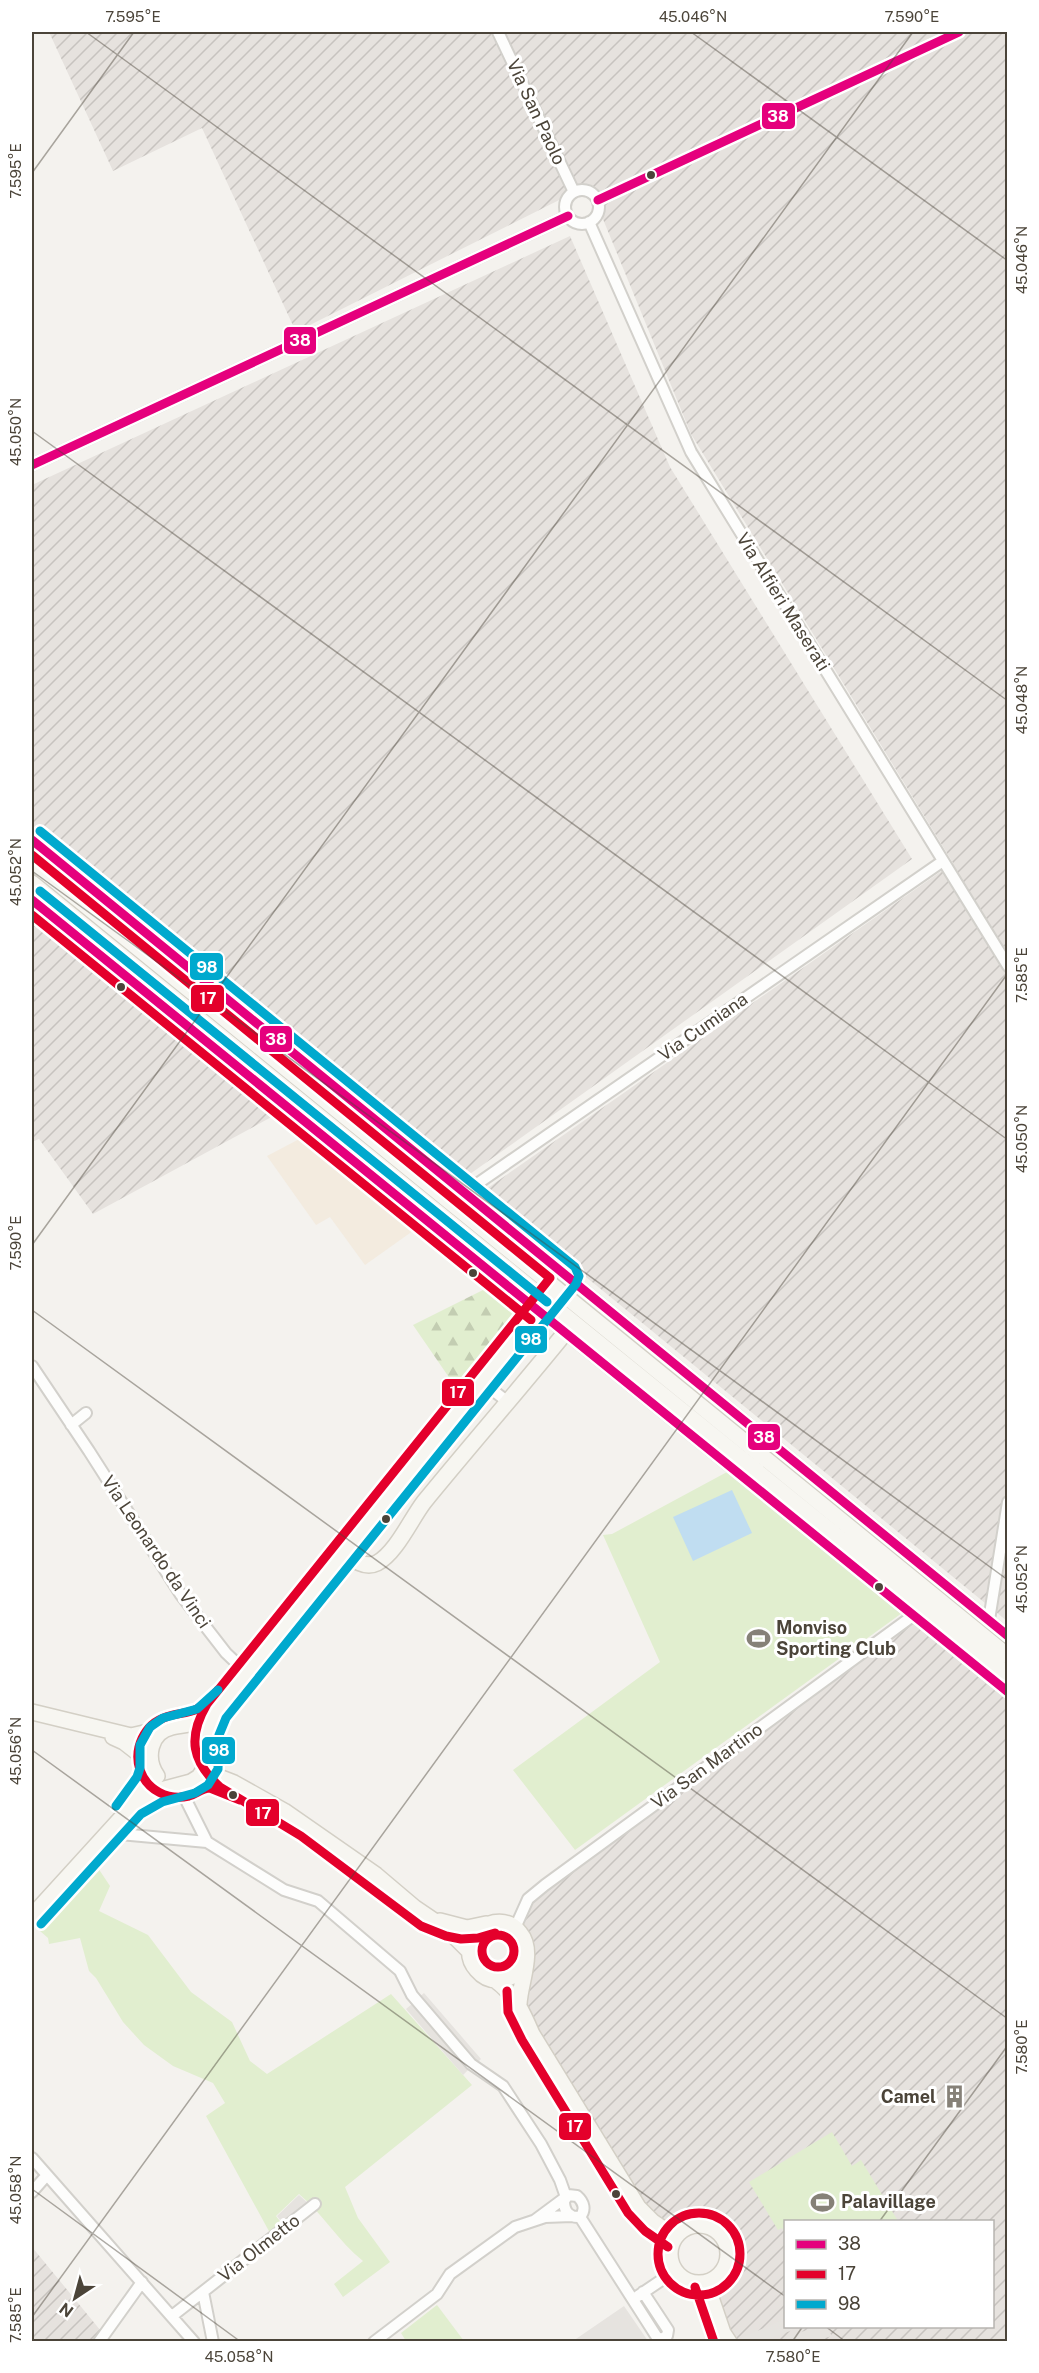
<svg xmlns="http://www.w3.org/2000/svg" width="1039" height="2373" font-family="'Public Sans',sans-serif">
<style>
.commercial{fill:#f3ebdf}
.industrial{fill:url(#industrial-furrows);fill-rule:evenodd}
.forest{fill:url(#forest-firs)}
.park{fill:#e1eecf}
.parking{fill:#e6e3df}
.water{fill:#c0ddf1}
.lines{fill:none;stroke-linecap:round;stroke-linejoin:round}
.street-casing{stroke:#d2d0cb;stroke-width:14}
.secondary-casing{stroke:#d3cfc5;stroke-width:18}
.street{stroke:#fdfdfc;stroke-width:10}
.secondary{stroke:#f7f6f1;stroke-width:15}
.bus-1-casing{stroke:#fff;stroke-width:14}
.bus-2-casing{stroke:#fff;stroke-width:14}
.bus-3-casing{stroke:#fff;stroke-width:14}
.bus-1{stroke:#e5007d;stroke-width:9}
.bus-2{stroke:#e4002b;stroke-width:9}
.bus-3{stroke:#00a9ce;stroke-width:9}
.ticks{fill:none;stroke:#4b4439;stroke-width:1.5;stroke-opacity:0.45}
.bus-dot{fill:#4b4439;stroke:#fff;stroke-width:2}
.labels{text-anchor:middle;stroke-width:6;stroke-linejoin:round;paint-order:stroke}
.street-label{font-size:18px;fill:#4b4439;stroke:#fff}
.poi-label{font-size:18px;font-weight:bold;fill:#4b4439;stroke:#fff;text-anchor:start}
.line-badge{stroke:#fff;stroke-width:2}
.badge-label{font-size:16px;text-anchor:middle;font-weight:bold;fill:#fff}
.neatline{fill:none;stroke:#4b4439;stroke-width:2}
.ticks-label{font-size:15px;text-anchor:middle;fill:#4b4439}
</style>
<defs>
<pattern id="industrial-furrows" width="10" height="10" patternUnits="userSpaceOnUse" patternTransform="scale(1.5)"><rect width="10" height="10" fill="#e6e2de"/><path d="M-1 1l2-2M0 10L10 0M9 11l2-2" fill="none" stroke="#c7c3bf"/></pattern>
<pattern id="forest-firs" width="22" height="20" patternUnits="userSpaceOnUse" patternTransform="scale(1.5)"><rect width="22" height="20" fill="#e1eecf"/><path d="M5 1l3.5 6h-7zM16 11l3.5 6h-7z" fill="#c3cdb2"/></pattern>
</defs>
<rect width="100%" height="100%" fill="#f4f2ee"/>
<!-- commercial -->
<path class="commercial" d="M 305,1136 L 417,1228 L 365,1265 L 330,1217 L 316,1225 L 267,1156 Z"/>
<!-- industrial -->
<path class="industrial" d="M 49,32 L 1007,32 L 1007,1621 L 482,1192 L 953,863 L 691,434 L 589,185 L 296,332 L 202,128 L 113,171 Z
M 570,236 L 670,467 L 912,859 L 470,1174 L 32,827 L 32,485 Z
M 32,914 L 277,1114 L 93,1214 L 39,1139 L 32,1142 Z
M 914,1615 L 1007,1692 L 1007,2341 L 729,2341 L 706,2283 L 722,2272 L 727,2262 L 728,2252 L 726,2243 L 720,2234 L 711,2227 L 692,2225 L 683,2229 L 675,2237 L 653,2222 L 519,2004 L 522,1935 L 520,1913 L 528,1899 ZM 786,2222 L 992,2222 L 992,2326 L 786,2326 Z
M 32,2247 L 101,2331 L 94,2341 L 32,2341 Z"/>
<!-- forest -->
<path class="forest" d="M 491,1286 L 520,1311 L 457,1389 L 413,1325 Z"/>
<!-- park -->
<path class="park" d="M 727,1472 L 902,1613 L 575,1850 L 513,1770 L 660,1662 L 603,1535 L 612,1534 Z
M 98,1868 L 110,1886 L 99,1911 L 148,1935 L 191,1992 L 232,2022 L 250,2061 L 267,2074 L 391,1994 L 472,2085 L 345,2187 L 358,2218 L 390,2262 L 343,2297 L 334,2284 L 363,2261 C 338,2241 323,2214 299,2194 L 276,2216 L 283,2225 L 270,2233 L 206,2116 L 225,2103 L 213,2083 L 173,2066 L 144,2045 L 123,2022 L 96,1978 L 89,1971 L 80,1938 L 49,1944 L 48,1938 L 40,1931 Z
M 832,2132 L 852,2166 L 861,2160 L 898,2221 L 786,2222 L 785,2234 L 782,2228 L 778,2230 L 749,2182 Z
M 437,2305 L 464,2341 L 406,2341 L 401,2333 Z"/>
<!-- parking -->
<path class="parking" d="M 424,1993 L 481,2059 L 476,2064 L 418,1998 Z
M 412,2004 L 469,2069 L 463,2075 L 406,2009 Z
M 299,2195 L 310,2205 L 285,2226 L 277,2216 Z
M 624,2306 L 648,2341 L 573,2341 Z
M 785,2319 L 786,2326 L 801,2327 L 763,2341 L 743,2341 L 741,2338 Z
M 817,2326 L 826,2327 L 832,2336 L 814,2341 L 778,2341 Z"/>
<!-- water -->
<path class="water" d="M 732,1490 L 752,1533 L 693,1561 L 673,1517 Z"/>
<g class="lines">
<defs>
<path id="street" d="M 498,32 L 574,192
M565 207a17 17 0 1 1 34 0a17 17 0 1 1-34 0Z
M 598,200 L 959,32
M 589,222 L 691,452 L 1008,966
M 32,465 L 568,216
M 32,840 L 1008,1636
M 32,900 L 1008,1692
M 464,1193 L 943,861
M 32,1366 L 89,1451 L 181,1595 L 226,1653 L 247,1673
M 482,1382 L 508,1402
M 71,1425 L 86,1413
M 989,1620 L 1008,1502
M 179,1786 L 207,1842 L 284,1890 L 318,1901 L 400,1971 L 412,1995 L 471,2064 L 503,2086 L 541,2144 L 560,2180 L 566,2197 L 535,2220
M 109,1833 L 207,1842
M 515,1928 L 528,1899 L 545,1885 L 914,1615
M 32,2158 L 194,2342
M 32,2192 L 47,2175
M 580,2217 C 586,2210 584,2202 577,2196 L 568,2195 L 564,2201 C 564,2211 569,2218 580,2217 L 660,2342
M 203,2292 L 213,2342
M 643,2292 L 668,2330 L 667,2336 L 659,2340
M 638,2296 L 675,2271
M 172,2316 L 315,2204
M 99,2342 L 142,2282
M 374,2342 L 437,2294 L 450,2274 L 515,2227 L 545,2217 L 572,2216"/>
<path id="secondary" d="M 32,862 L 1008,1656
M 32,883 L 1008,1675
M 344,1552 C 353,1560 365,1569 377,1563 C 396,1553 411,1519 424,1502 C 473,1442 524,1384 573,1323
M 32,1712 L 131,1736 L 170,1727
M 113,1737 L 124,1742 L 151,1763
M 157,1776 C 145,1759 149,1732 172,1727 C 181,1725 190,1725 199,1721 C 205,1719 210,1715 216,1712
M 199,1777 L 216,1776 L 234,1783 L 284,1811 L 376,1875 L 415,1908 L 449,1931 L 469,1951
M 133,1805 L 157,1791 L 191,1782 L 199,1777 L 206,1766 L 207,1732 L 216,1712 L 553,1294
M 32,1916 L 133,1805 L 147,1783 L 152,1769
M 440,1921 L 467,1928 L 486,1924
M 495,1980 C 515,1994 523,2013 532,2034 L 638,2207 L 653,2222 L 675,2237
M 519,2004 C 520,1982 535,1951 520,1933 C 496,1903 452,1942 477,1970 C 482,1976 489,1980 497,1980 C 510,1981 519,1972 525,1961
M670 2254a29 29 0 1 1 58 0a29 29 0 1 1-58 0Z
M 706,2283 L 723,2333 L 729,2342"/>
</defs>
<!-- street casing -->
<use href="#street" class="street-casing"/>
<!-- secondary casing -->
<use href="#secondary" class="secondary-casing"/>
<!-- street -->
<use href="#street" class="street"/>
<!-- secondary -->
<use href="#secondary" class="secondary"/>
<defs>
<path id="bus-1" d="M 598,200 L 959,32
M 32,465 L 568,216
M 32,840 L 1008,1636
M 32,900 L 1008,1692"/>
<path id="bus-2" d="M 32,855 L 550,1278 L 207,1704 C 187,1738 192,1762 220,1787 L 301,1836 L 421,1926 L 446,1936 L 461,1939 L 478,1938 L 495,1933
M 32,915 L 531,1320
M 218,1690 C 212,1698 206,1704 197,1709 C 187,1714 176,1713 166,1717 C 144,1724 133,1749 140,1770 C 147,1790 168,1801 189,1796 C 196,1794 202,1788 210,1788 L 240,1800
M482 1951a16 16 0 1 1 32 0a16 16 0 1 1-32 0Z
M 507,1991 L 508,2012 L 522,2040 L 628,2213 L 645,2231 L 668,2247
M658 2254a41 41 0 1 1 82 0a41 41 0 1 1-82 0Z
M 695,2287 L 714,2342"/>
<path id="bus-3" d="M 40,831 L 575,1267 L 579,1276 L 576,1284 L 226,1718 L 219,1735 L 218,1769 L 208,1785 L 195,1793 L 162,1802 L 141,1814 L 41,1924
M 40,891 L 547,1302
M 116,1806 L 137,1777 L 140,1768 L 140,1745 L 150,1727 L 163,1718 L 197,1709 L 218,1690"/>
</defs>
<!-- bus-1 casing -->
<use href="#bus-1" class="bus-1-casing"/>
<!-- bus-2 casing -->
<use href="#bus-2" class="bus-2-casing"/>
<!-- bus-3 casing -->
<use href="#bus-3" class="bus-3-casing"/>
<!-- bus-1 -->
<use href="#bus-1" class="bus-1"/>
<!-- bus-2 -->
<use href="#bus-2" class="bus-2"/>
<!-- bus-3 -->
<use href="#bus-3" class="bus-3"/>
</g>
<!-- ticks -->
<path class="ticks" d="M 86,32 L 1008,701M 691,32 L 1008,261M 32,173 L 134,32M 32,431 L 1008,1140M 32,871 L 1008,1580M 32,1245 L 913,32M 32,1310 L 1008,2019M 32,1750 L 786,2297M 32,2189 L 241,2342M 879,2222 L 1008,2045M 32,2317 L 1008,973M 825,2326 L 846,2342M 792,2342 L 803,2326"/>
<!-- icons -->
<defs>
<symbol id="stadium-bare" viewBox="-9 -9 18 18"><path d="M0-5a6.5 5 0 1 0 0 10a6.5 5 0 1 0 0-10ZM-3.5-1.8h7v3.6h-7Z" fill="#868178" stroke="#fff" stroke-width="2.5" paint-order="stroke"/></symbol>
<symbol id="building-bare" viewBox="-9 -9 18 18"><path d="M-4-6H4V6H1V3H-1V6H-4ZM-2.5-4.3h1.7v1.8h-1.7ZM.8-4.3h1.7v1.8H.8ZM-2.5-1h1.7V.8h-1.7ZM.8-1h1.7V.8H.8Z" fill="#868178" stroke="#fff" stroke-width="2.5" paint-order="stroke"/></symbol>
</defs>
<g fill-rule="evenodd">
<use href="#stadium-bare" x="742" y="1622" width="33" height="33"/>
<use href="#building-bare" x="938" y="2080" width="33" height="33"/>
<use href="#stadium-bare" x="806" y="2186" width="33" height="33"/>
</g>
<!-- markers -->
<g class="bus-dot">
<circle cx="651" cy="175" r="5"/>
<circle cx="121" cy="987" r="5"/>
<circle cx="473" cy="1273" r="5"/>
<circle cx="386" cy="1519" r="5"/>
<circle cx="879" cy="1587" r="5"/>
<circle cx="233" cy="1795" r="5"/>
<circle cx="616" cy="2194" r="5"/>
</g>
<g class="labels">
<!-- street labels -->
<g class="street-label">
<text transform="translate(536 112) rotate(65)" y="6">Via San Paolo</text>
<text transform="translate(783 602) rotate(58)" y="6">Via Alfieri Maserati</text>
<text transform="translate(703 1027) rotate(-35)" y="6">Via Cumiana</text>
<text transform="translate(156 1552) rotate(56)" y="6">Via Leonardo da Vinci</text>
<text transform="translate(707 1766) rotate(-36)" y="6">Via San Martino</text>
<text transform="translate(259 2248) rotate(-38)" y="6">Via Olmetto</text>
</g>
<!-- poi labels -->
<g class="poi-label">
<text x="776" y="1634">Monviso<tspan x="776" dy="21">Sporting Club</tspan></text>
<text x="936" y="2103" text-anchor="end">Camel</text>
<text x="841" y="2208">Palavillage</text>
</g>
</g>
<g class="line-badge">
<rect x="761" y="102" width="35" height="28" rx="6" fill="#e5007d"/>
<rect x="283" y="326" width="34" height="29" rx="6" fill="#e5007d"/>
<rect x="189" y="952" width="35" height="29" rx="6" fill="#00a9ce"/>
<rect x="190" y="984" width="35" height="29" rx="6" fill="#e4002b"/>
<rect x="259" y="1025" width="34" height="28" rx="6" fill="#e5007d"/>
<rect x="514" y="1325" width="34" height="29" rx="6" fill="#00a9ce"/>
<rect x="441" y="1378" width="34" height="29" rx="6" fill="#e4002b"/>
<rect x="747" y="1423" width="34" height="28" rx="6" fill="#e5007d"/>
<rect x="201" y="1736" width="35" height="29" rx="6" fill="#00a9ce"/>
<rect x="245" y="1798" width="35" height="29" rx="6" fill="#e4002b"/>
<rect x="558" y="2112" width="34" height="29" rx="6" fill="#e4002b"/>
</g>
<g class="badge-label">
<text x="778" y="122">38</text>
<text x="300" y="346">38</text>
<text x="207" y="973">98</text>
<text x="208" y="1004">17</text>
<text x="276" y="1045">38</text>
<text x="531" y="1345">98</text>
<text x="458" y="1398">17</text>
<text x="764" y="1443">38</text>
<text x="219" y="1756">98</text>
<text x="263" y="1819">17</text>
<text x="575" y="2132">17</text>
</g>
<!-- border -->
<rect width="1039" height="2373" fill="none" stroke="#ffffff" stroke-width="66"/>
<!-- legend -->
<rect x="784" y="2220" width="210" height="108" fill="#ffffff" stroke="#b7b4b0" stroke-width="1.5"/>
<rect x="796" y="2240" width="30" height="9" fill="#e5007d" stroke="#b7b4b0" stroke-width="1.5"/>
<text x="838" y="2250" font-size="18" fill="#4b4439">38</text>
<rect x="796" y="2270" width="30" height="9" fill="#e4002b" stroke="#b7b4b0" stroke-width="1.5"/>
<text x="838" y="2280" font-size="18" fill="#4b4439">17</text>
<rect x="796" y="2300" width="30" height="9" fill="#00a9ce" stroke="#b7b4b0" stroke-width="1.5"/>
<text x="838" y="2310" font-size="18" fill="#4b4439">98</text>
<!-- north arrow -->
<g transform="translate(75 2298) rotate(216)" stroke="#ffffff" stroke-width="4.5" paint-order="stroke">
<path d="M0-4.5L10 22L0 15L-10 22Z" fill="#4b4439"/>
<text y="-9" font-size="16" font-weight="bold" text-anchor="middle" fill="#4b4439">N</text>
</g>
<rect x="33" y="33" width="973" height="2307" class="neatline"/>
<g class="ticks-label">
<text x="133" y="22">7.595°E</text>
<text x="693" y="22">45.046°N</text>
<text x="912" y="22">7.590°E</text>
<text transform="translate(16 171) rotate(-90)" y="5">7.595°E</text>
<text transform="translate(1022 260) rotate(-90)" y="5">45.046°N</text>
<text transform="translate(16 432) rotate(-90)" y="5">45.050°N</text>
<text transform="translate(1022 700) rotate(-90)" y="5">45.048°N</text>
<text transform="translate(16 872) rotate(-90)" y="5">45.052°N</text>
<text transform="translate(1022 975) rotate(-90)" y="5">7.585°E</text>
<text transform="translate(1022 1139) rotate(-90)" y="5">45.050°N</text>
<text transform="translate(16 1243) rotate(-90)" y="5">7.590°E</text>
<text transform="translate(1022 1579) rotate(-90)" y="5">45.052°N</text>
<text transform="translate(16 1751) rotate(-90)" y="5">45.056°N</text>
<text transform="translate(1022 2047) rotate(-90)" y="5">7.580°E</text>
<text transform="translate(16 2190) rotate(-90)" y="5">45.058°N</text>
<text transform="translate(16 2315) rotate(-90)" y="5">7.585°E</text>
<text x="239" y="2362">45.058°N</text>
<text x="793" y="2362">7.580°E</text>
</g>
</svg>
